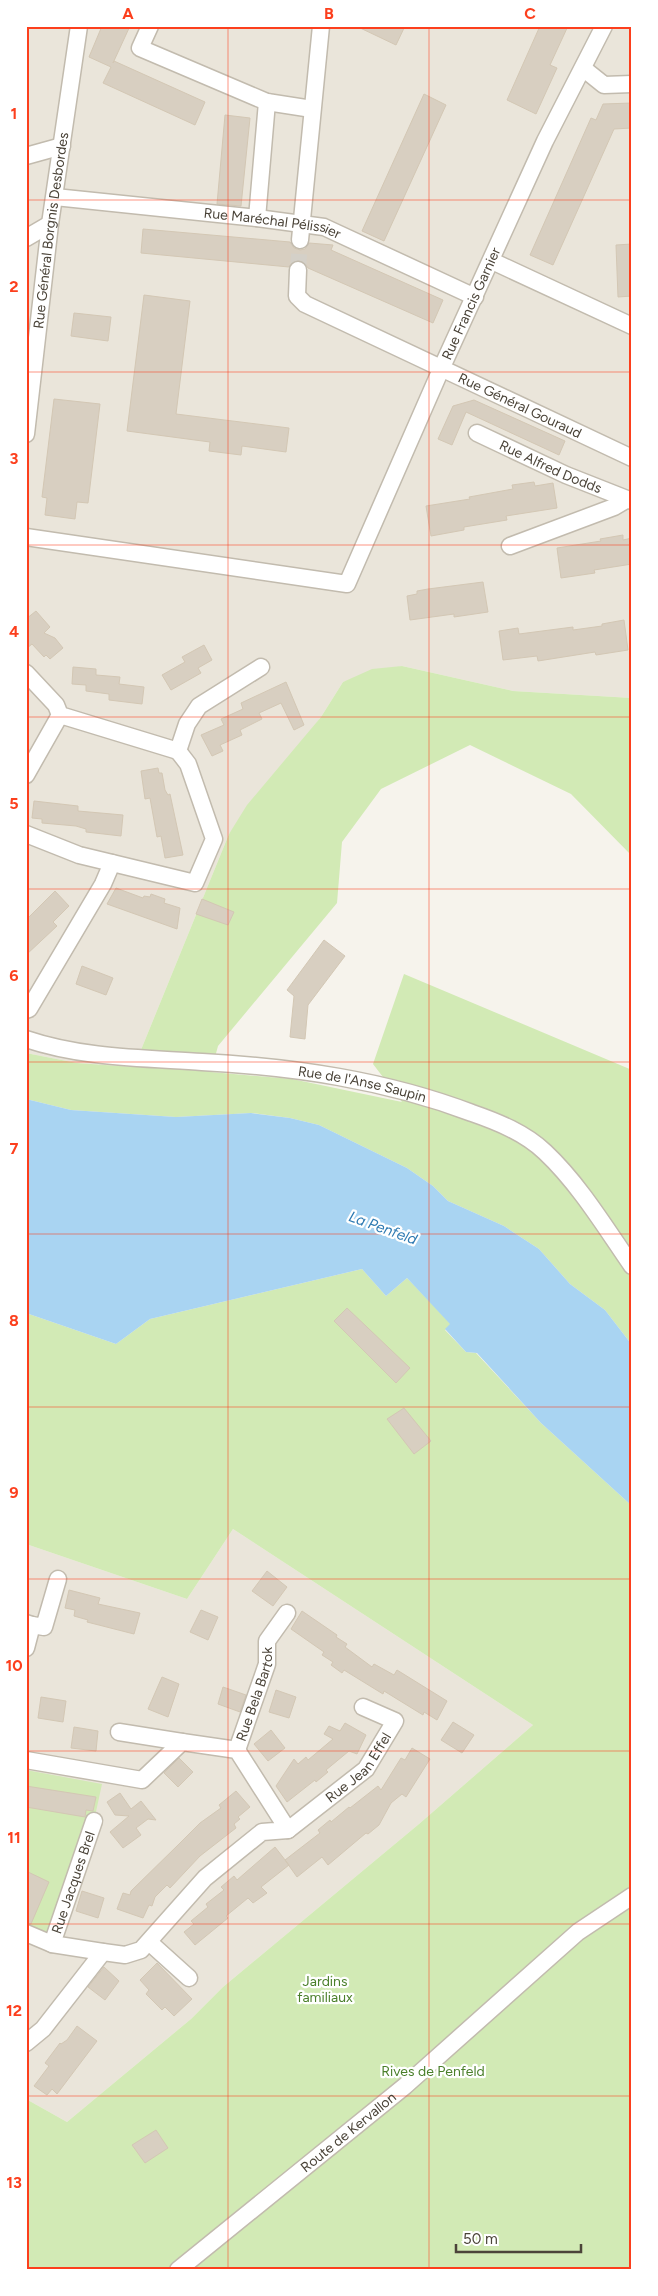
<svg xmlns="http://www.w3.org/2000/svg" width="658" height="2296" font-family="Figtree,sans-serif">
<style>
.residential{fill:#eae5da}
.green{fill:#d2eab5}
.water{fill:#a9d4f2}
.building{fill:#d8cfc1;stroke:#d3c7b4}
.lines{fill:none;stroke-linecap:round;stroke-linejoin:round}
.minor-tunnel{stroke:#d4d0c8;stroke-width:16;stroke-dasharray:16 8;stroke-linecap:butt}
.minor-casing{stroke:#c2bbae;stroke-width:19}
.minor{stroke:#fff;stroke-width:16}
.grid{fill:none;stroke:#fc3f1d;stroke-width:1;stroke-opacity:0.55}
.labels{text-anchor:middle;stroke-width:4.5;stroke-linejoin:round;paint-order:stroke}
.street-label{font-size:14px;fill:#4b4439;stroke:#fff}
.park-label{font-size:14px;fill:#4a7f2a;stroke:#fff}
.water-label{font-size:15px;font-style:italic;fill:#2e7ab2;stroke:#fff}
.neatline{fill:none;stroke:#fc3f1d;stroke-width:2}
.grid-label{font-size:16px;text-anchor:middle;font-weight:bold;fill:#fc3f1d}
</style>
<rect width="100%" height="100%" fill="#f6f3ec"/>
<!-- residential -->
<path class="residential" d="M 26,26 L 632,26 L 632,698 L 513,691 L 402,666 L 343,682 L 321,717 L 229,834 L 134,1067 L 77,1063 L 26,1053 Z
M 233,1529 L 533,1725 L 419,1824 L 223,1987 L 191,2019 L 67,2122 L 26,2099 L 26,1544 L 187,1599 Z"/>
<!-- green -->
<path class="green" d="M 402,666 L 513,691 L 632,698 L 632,856 L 571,794 L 470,745 L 381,789 L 342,842 L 337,903 L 218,1046 L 211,1072 L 292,1079 L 402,1102 L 373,1064 L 404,974 L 632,1070 L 632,1345 L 605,1310 L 570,1284 L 539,1249 L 504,1226 L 448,1201 L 433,1186 L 407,1168 L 319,1125 L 290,1118 L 252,1113 L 176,1117 L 71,1110 L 26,1099 L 26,1053 L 77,1063 L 134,1067 L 229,834 L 247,805 L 321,717 L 343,682 L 372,669 Z
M 362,1269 L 386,1296 L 407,1278 L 451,1324 L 445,1330 L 466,1352 L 476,1353 L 541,1423 L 632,1506 L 632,2270 L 26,2270 L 26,2099 L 67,2122 L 191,2019 L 223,1987 L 419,1824 L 533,1725 L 233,1529 L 187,1599 L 26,1544 L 26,1313 L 116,1344 L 150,1319 Z
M 26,1770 L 102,1784 L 94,1821 L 50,1937 L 26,1926 Z"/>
<!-- water -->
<path class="water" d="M 26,1099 L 71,1110 L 176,1117 L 251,1113 L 290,1118 L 319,1125 L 407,1168 L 433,1186 L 448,1201 L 504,1226 L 539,1249 L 570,1284 L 605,1310 L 632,1345 L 632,1506 L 541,1423 L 477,1353 L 466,1352 L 445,1329 L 450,1324 L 407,1278 L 386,1296 L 362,1269 L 150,1319 L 116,1344 L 26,1313 Z"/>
<!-- building -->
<path class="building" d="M 102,26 L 130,26 L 113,63 L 114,61 L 205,102 L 195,125 L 103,83 L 111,67 L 89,57 Z
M 356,26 L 405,26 L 396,45 Z
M 540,26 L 568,26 L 550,65 L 557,68 L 536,114 L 507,100 Z
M 424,94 L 446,105 L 384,241 L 362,231 Z
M 632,103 L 632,128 L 614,129 L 553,265 L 530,255 L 591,118 L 596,120 L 603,104 Z
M 225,115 L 250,118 L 241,206 L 217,204 Z
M 143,229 L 290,242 L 294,248 L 300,250 L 305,249 L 309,243 L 333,245 L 331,250 L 443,300 L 433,323 L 308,268 L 304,262 L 299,260 L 293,261 L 289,267 L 141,253 Z
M 632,244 L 632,296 L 618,297 L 616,245 Z
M 144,295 L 190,301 L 176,414 L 289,428 L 286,452 L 242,446 L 241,455 L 209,451 L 210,442 L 127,431 Z
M 74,313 L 111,317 L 108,341 L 71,336 Z
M 54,399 L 100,404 L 88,503 L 77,502 L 75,519 L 45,515 L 47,498 L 42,497 Z
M 474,400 L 565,441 L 559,455 L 466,412 L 452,445 L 438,439 L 453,406 Z
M 534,482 L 535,486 L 553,483 L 557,508 L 506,516 L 507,520 L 464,527 L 464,530 L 431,536 L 426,506 L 470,499 L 469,497 L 513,489 L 512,485 Z
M 623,535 L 623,540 L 632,538 L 632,564 L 594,570 L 595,573 L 561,578 L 557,548 L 601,541 L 600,539 Z
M 483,582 L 488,612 L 454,617 L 454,614 L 410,620 L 407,596 L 417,594 L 417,591 L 428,589 Z
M 36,611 L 50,627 L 44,633 L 55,638 L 63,648 L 50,659 L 46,655 L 44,657 L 32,644 L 26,649 L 26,619 Z
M 624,620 L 628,650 L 596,655 L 595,652 L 538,661 L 537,656 L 503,660 L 499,631 L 518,628 L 519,634 L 573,627 L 573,630 L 602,626 L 602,624 Z
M 204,645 L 212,660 L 198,668 L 201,673 L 171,690 L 162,675 L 185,662 L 182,657 Z
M 73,667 L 96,669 L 96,675 L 120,677 L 119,684 L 144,687 L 142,704 L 109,700 L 109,694 L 86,691 L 86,685 L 72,684 Z
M 286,682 L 304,725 L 294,730 L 281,703 L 259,713 L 262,719 L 240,730 L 242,735 L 220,745 L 223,751 L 212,756 L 201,735 L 224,725 L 221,719 L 243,709 L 241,703 Z
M 158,768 L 159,773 L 162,773 L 165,790 L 168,795 L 170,794 L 183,855 L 165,858 L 161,836 L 157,837 L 150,798 L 145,799 L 141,771 Z
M 34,801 L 78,806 L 78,811 L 123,815 L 121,836 L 86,832 L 86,829 L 76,826 L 42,823 L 42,819 L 32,818 Z
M 116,888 L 143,898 L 144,896 L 150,897 L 151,894 L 165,899 L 164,903 L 180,908 L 177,929 L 107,904 Z
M 55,891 L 69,906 L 53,922 L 57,926 L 26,955 L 26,920 Z
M 202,899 L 234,912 L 228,925 L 196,914 Z
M 324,940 L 345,956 L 308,1005 L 305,1039 L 290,1037 L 294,996 L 287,990 Z
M 82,966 L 113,978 L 106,995 L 76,984 Z
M 347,1308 L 410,1368 L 396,1383 L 334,1321 Z
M 404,1408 L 431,1441 L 414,1454 L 387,1419 Z
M 267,1571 L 287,1587 L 273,1606 L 252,1591 Z
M 69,1590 L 100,1598 L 98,1604 L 140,1613 L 134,1634 L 87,1622 L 88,1620 L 74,1616 L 75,1610 L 65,1608 Z
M 201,1610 L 218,1617 L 208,1640 L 190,1632 Z
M 302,1611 L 337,1635 L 336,1637 L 347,1644 L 345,1647 L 372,1667 L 374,1664 L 394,1675 L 397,1670 L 447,1701 L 437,1720 L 424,1712 L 423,1715 L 384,1691 L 383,1694 L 344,1670 L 342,1673 L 331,1665 L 333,1662 L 322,1655 L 324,1652 L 291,1629 Z
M 162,1677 L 179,1684 L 168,1717 L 148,1709 Z
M 223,1687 L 246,1695 L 240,1712 L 218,1704 Z
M 276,1690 L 296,1697 L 289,1718 L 269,1712 Z
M 41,1697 L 66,1701 L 63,1722 L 38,1718 Z
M 453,1722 L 474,1735 L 462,1753 L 441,1740 Z
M 345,1723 L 366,1735 L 357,1754 L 349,1751 L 326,1770 L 328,1772 L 316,1782 L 315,1780 L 287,1802 L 276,1786 L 294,1759 L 298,1764 L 306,1757 L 308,1760 L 333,1739 L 324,1734 L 329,1726 L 340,1731 Z
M 74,1727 L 98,1731 L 96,1751 L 71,1748 Z
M 271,1730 L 285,1748 L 268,1761 L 254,1744 Z
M 412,1748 L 430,1759 L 406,1797 L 402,1794 L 391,1803 L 379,1825 L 368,1834 L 366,1833 L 328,1865 L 322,1857 L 297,1877 L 285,1860 L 320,1833 L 318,1830 L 330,1820 L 331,1822 L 349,1807 L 350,1808 L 378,1786 L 381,1790 L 401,1758 L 405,1760 Z
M 179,1758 L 193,1772 L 178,1787 L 164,1773 Z
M 26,1786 L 96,1797 L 93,1811 L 86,1810 L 85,1817 L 26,1807 Z
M 236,1791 L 250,1807 L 238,1817 L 240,1819 L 234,1824 L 236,1828 L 200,1856 L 170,1888 L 167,1885 L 155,1897 L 152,1906 L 149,1905 L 143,1918 L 117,1909 L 123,1893 L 130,1895 L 131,1891 L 178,1845 L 200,1823 L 221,1808 L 219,1805 Z
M 120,1793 L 131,1809 L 141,1801 L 156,1820 L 148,1819 L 136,1828 L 141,1835 L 123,1848 L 110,1832 L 129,1816 L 115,1815 L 107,1802 Z
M 275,1847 L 289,1865 L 261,1887 L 267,1893 L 253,1903 L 248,1898 L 226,1916 L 228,1918 L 195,1945 L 184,1932 L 194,1924 L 191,1921 L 208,1907 L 206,1904 L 224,1890 L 221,1887 L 234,1876 L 237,1880 Z
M 26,1871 L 49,1882 L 31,1924 L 26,1923 Z
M 82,1891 L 104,1898 L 98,1918 L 76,1911 Z
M 157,1963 L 192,1999 L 174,2016 L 165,2007 L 162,2010 L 146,1994 L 149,1990 L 140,1980 Z
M 104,1967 L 119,1981 L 105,2000 L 88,1987 Z
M 77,2026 L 97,2041 L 57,2094 L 52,2089 L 47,2095 L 34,2086 L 49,2066 L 45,2063 L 60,2043 L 61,2044 L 67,2040 Z
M 156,2130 L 168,2148 L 145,2163 L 132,2145 Z"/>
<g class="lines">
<!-- minor-tunnel -->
<path class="minor-tunnel" d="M 298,270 L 300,240"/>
<defs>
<g id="minor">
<path d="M 150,26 L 140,48 L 267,102 L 312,109"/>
<path d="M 584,69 L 604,85 L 632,84"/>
<path d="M 26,156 L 62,146"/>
<path id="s1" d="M 55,197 L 257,218 L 324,227 L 475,297"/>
<path d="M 257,218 L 267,102"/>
<path d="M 26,238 L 50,224"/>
<path d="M 300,240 L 321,26"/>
<path d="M 492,261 L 632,326"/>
<path id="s2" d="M 298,270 L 297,296 L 305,304 L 632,458"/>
<path id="s3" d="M 477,433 L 566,475 L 632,501"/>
<path id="s4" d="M 26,434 L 50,224 L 79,26"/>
<path id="s5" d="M 26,537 L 347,584 L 442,367 L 545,141 L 604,26"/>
<path d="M 510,546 L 614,507 L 626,500"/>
<path d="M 26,673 L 56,705 L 60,715 L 178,751 L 187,724 L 199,706 L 261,667"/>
<path d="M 26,775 L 60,715"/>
<path d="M 26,834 L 79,855 L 195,883 L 214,839 L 188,764 L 178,751"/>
<path d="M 26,1010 L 29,1009 L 103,884 L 112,863"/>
<path id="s6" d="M 26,1039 C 82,1058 143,1058 202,1062 C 294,1067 385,1080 472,1113 C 498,1122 525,1133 545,1152 C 579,1184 605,1227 632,1266"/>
<path d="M 26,1623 L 32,1625 L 26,1648"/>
<path d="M 32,1625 L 44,1627 L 58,1579"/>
<path d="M 119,1732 L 182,1742"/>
<path id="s7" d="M 237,1750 L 267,1664 L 267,1641 L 287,1613"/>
<path d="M 26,1760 L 142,1780 L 182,1742 L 237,1750 L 288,1830 L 262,1832 L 205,1878 L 141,1950 L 125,1955 L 103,1952 L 52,1944 L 26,1933"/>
<path id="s8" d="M 288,1830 L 366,1769 L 395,1721 L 363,1707"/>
<path d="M 149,1942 L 189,1978"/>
<path id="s9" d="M 52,1944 L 94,1821"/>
<path d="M 26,2043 L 43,2029 L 103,1952"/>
<path id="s10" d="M 178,2270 L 405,2086 L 578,1932 L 632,1896"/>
</g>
</defs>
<!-- minor casing -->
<use href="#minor" class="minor-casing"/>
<!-- minor -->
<use href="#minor" class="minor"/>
</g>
<!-- grid -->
<path class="grid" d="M 228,26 L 228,2270M 429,26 L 429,2270M 26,200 L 632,200M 26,372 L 632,372M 26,545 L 632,545M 26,717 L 632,717M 26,889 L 632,889M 26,1062 L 632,1062M 26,1234 L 632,1234M 26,1407 L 632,1407M 26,1579 L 632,1579M 26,1751 L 632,1751M 26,1924 L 632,1924M 26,2096 L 632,2096"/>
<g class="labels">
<!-- street labels -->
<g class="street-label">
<text dy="5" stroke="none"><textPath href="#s1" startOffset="219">Rue Maréchal Pélissier</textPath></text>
<text dy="5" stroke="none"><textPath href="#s4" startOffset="205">Rue Général Borgnis Desbordes</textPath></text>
<text dy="5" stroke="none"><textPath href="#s5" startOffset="631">Rue Francis Garnier</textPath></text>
<text dy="5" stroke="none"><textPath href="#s2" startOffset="275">Rue Général Gouraud</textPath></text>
<text dy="5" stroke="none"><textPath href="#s3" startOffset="81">Rue Alfred Dodds</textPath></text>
<text dy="5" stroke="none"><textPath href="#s6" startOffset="340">Rue de l'Anse Saupin</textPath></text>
<text dy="5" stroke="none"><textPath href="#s7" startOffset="59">Rue Bela Bartok</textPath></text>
<text dy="5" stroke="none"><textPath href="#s8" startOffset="95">Rue Jean Effel</textPath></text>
<text dy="5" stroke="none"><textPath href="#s9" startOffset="65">Rue Jacques Brel</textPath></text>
<text dy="5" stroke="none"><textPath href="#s10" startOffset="219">Route de Kervallon</textPath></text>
</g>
<!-- park labels -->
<g class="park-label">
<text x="325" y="1986">Jardins<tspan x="325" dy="16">familiaux</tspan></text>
<text x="433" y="2076">Rives de Penfeld</text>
</g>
<!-- water labels -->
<g class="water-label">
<text transform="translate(383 1228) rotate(20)" y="5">La Penfeld</text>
</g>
</g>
<!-- border -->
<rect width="658" height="2296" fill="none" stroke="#ffffff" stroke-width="55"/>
<!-- scale -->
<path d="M456 2244v8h125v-8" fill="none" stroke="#4b4439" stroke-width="2.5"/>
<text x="463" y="2244" font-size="15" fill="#4b4439" stroke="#ffffff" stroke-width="4" paint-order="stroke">50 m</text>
<rect x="28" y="28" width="602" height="2240" class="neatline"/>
<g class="grid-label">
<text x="128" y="19">A</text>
<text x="329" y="19">B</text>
<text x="530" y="19">C</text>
<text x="14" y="119">1</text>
<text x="14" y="292">2</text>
<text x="14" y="464">3</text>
<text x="14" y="637">4</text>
<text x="14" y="809">5</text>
<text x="14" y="981">6</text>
<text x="14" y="1154">7</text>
<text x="14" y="1326">8</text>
<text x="14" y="1498">9</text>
<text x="14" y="1671">10</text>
<text x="14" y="1843">11</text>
<text x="14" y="2016">12</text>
<text x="14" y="2188">13</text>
</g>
</svg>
